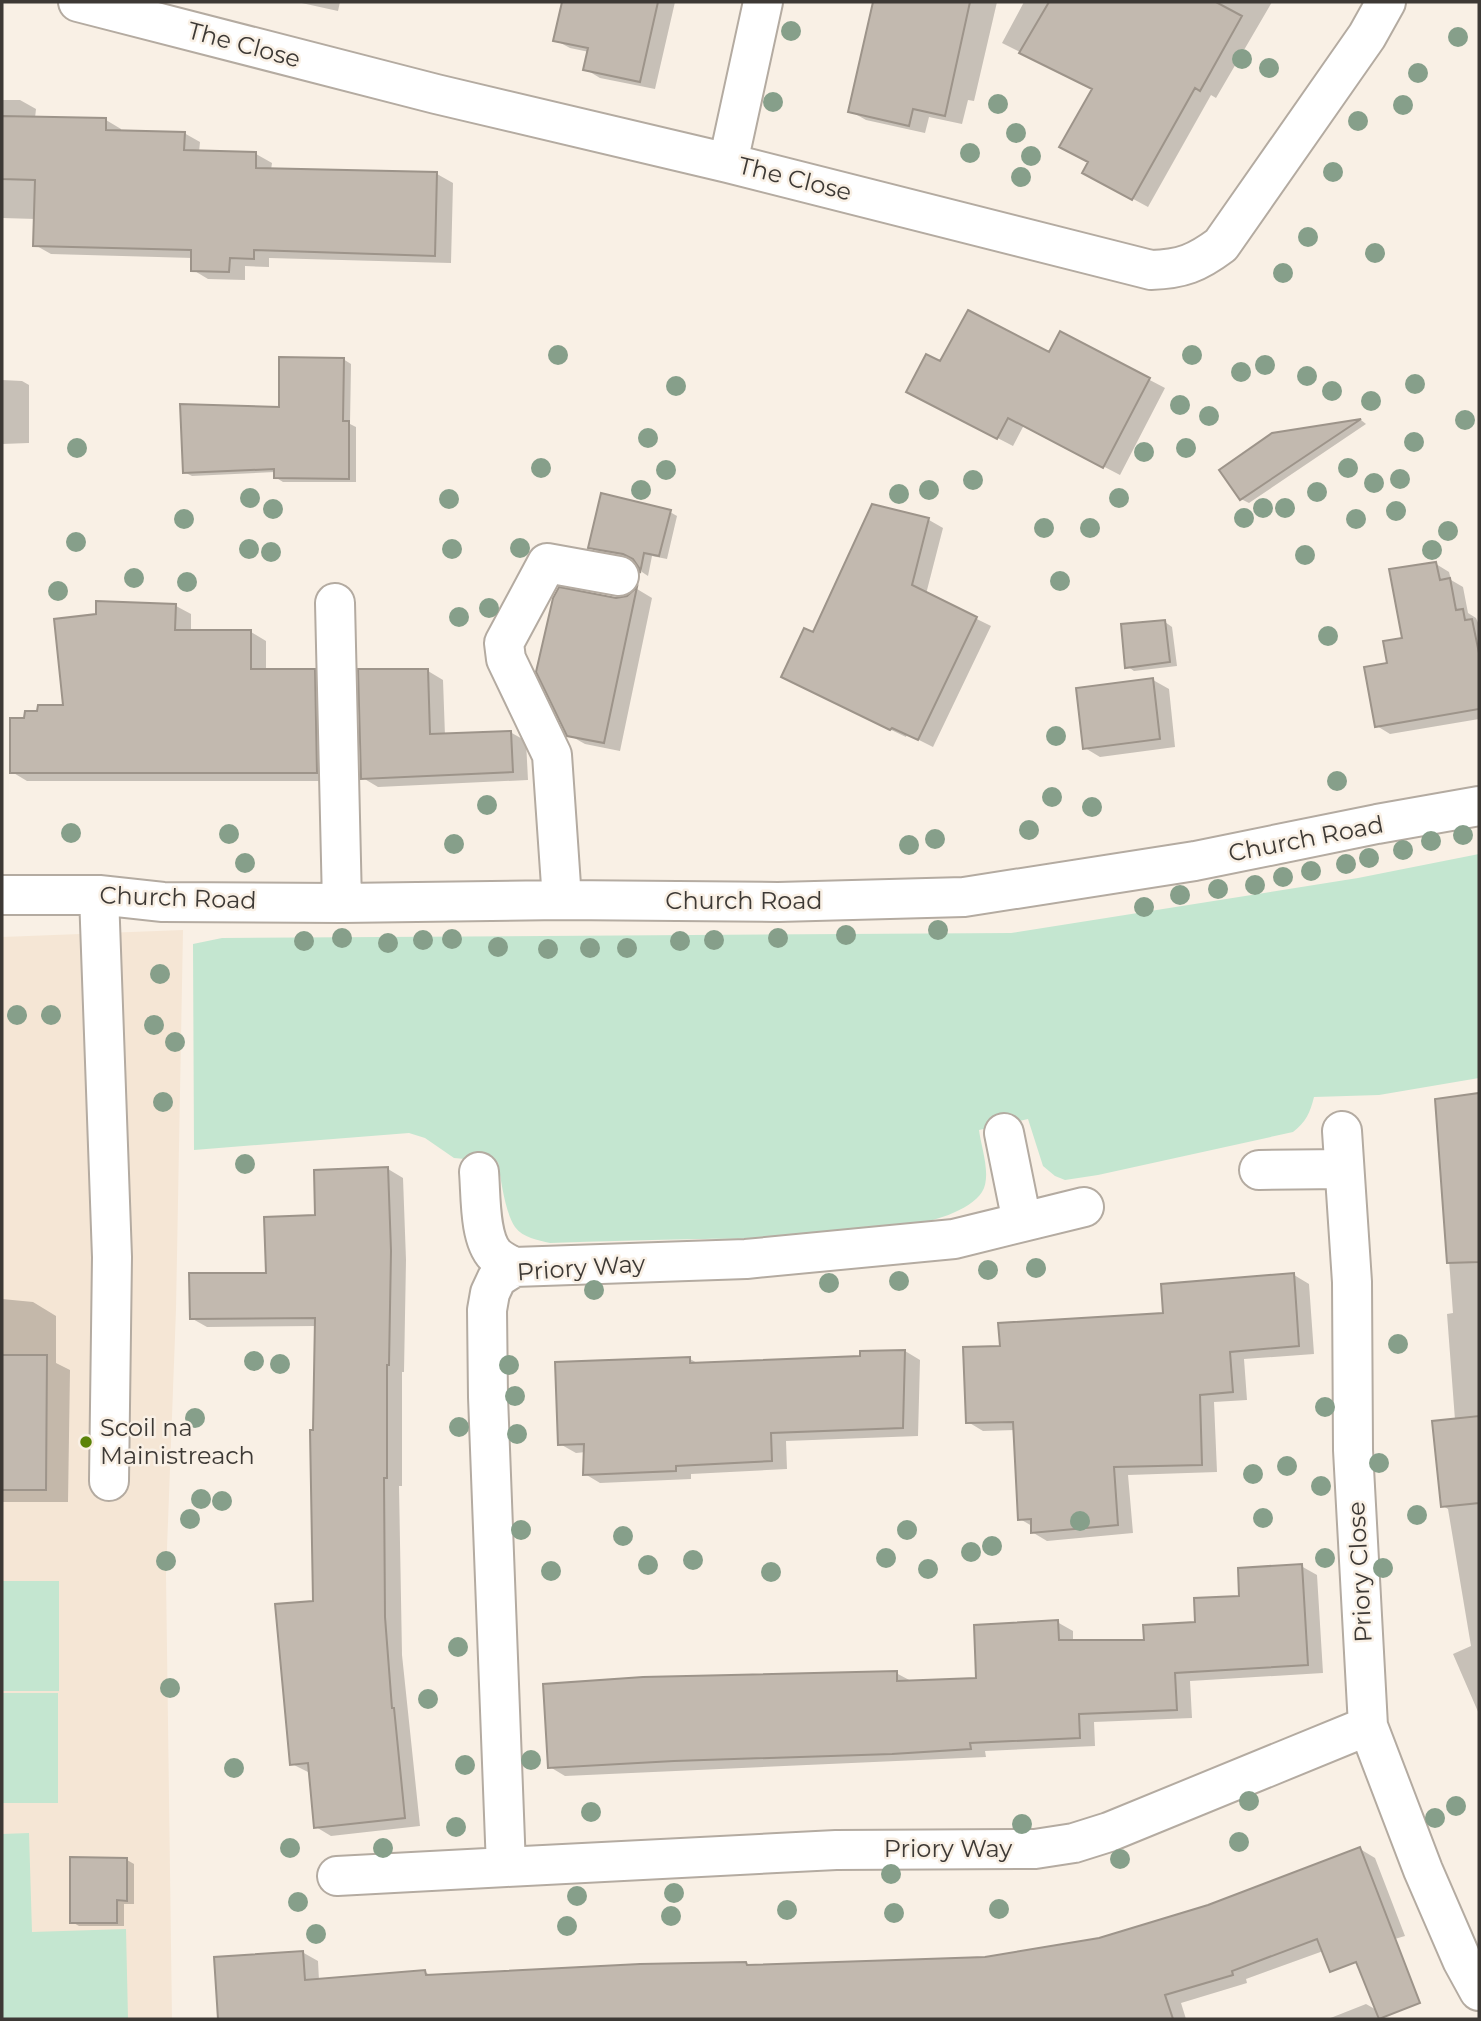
<svg xmlns="http://www.w3.org/2000/svg" width="1481" height="2021" font-family="Montserrat,sans-serif">
<style>
.built{fill:#f5e6d5}
.green{fill:#c4e6d0}
.shadow{fill:#0003}
.building{fill:#c2b9af;stroke:#9d948a;stroke-width:2}
.lines{fill:none;stroke-linecap:round;stroke-linejoin:round}
.minor-casing{stroke:#b4aba1;stroke-width:42}
.minor{stroke:#fff;stroke-width:38}
.tree{fill:#869f8a}
.poi-dot{fill:#5b8308;stroke:#f9f0e5;stroke-width:2.5}
.labels{text-anchor:middle;stroke-width:5;stroke-linejoin:round;paint-order:stroke}
.street-label{font-size:24px;fill:#3d3935;stroke:#f9f0e5}
.poi-label{font-size:24px;fill:#3d3935;stroke:#f9f0e5;text-anchor:start}
</style>
<rect width="100%" height="100%" fill="#f9f0e5"/>
<!-- built -->
<path class="built" d="M 183,930 L 176,1310 L 166,1575 L 172,2019 L 2,2019 L 2,937 Z"/>
<!-- green -->
<path class="green" d="M 1479,854 L 1479,1078 L 1379,1095 L 1314,1097 C 1310,1113 1306,1122 1293,1132 L 1098,1175 L 1065,1180 L 1055,1176 L 1043,1166 L 1028,1119 L 979,1130 C 981,1147 992,1176 982,1192 C 949,1242 757,1238 699,1239 C 649,1240 599,1241 550,1243 C 538,1240 523,1238 515,1227 C 505,1212 501,1180 498,1162 L 454,1158 L 425,1138 L 409,1133 L 194,1150 L 193,944 L 222,938 L 1011,933 L 1358,878 Z
M 2,1581 L 59,1581 L 59,1691 L 2,1691 Z
M 2,1693 L 58,1693 L 58,1803 L 2,1803 Z
M 29,1833 L 32,1932 L 126,1929 L 128,2019 L 2,2019 L 2,1834 Z"/>
<!-- shadow -->
<path class="shadow" d="M 297,2 L 340,2 L 338,11 Z
M 564,2 L 675,2 L 655,89 L 600,78 L 585,69 L 589,52 L 570,48 L 555,40 Z
M 882,2 L 997,2 L 974,101 L 968,100 L 962,124 L 929,117 L 925,133 L 866,120 L 850,111 Z
M 1024,2 L 1066,2 L 1130,38 L 1152,2 L 1272,2 L 1216,98 L 1211,95 L 1148,207 L 1100,181 L 1090,162 L 1094,89 L 1002,43 Z
M 2,100 L 20,100 L 36,109 L 35,118 L 106,120 L 121,129 L 121,132 L 184,133 L 200,142 L 199,152 L 256,154 L 272,163 L 271,170 L 437,174 L 453,183 L 451,263 L 269,258 L 269,267 L 245,266 L 245,280 L 208,279 L 193,270 L 193,258 L 51,254 L 35,245 L 36,219 L 2,218 Z
M 1060,333 L 1165,388 L 1120,475 L 1024,425 L 1013,446 L 924,400 L 941,363 L 1049,354 Z
M 343,359 L 351,364 L 350,424 L 356,427 L 356,482 L 283,482 L 275,477 L 275,472 L 192,476 L 184,472 L 281,409 Z
M 2,380 L 22,381 L 29,385 L 29,443 L 2,444 Z
M 1361,420 L 1366,424 L 1249,503 L 1241,499 L 1269,436 Z
M 873,506 L 929,520 L 943,528 L 926,594 L 991,626 L 933,747 L 907,734 L 906,737 L 797,685 L 814,635 Z
M 670,512 L 677,516 L 667,559 L 652,556 L 648,576 L 642,572 L 641,567 L 632,558 L 598,552 L 590,547 Z
M 1436,564 L 1449,572 L 1451,580 L 1463,587 L 1468,613 L 1476,618 L 1479,625 L 1479,719 L 1390,734 L 1377,726 L 1389,665 L 1404,639 Z
M 637,589 L 652,598 L 620,751 L 585,744 L 569,735 L 616,599 L 628,598 Z
M 176,606 L 191,614 L 191,632 L 251,632 L 266,641 L 266,671 L 314,671 L 330,680 L 332,781 L 27,781 L 12,772 L 26,720 L 65,707 Z
M 1165,622 L 1172,627 L 1177,666 L 1134,671 L 1127,666 Z
M 428,671 L 443,680 L 445,736 L 510,732 L 526,741 L 528,780 L 378,787 L 363,778 Z
M 1153,680 L 1169,689 L 1175,747 L 1100,757 L 1085,748 Z
M 1479,1094 L 1479,1714 L 1453,1654 L 1471,1646 L 1448,1509 L 1443,1506 L 1455,1420 L 1447,1314 L 1453,1313 L 1437,1100 Z
M 388,1169 L 403,1178 L 406,1260 L 404,1372 L 402,1372 L 402,1486 L 399,1486 L 402,1655 L 420,1826 L 331,1836 L 316,1827 L 310,1773 L 292,1764 L 315,1603 L 317,1326 L 207,1327 L 191,1318 L 267,1274 L 317,1216 Z
M 1294,1275 L 1309,1284 L 1314,1354 L 1244,1359 L 1247,1400 L 1214,1402 L 1217,1472 L 1128,1475 L 1133,1533 L 1047,1541 L 1032,1532 L 1032,1526 L 1020,1519 L 1015,1430 L 983,1431 L 968,1422 L 1001,1348 L 1165,1314 Z
M 2,1299 L 33,1302 L 56,1316 L 56,1363 L 70,1370 L 68,1502 L 2,1502 Z
M 905,1351 L 920,1360 L 918,1436 L 786,1441 L 787,1469 L 691,1474 L 691,1479 L 600,1483 L 585,1474 L 586,1452 L 576,1453 L 560,1444 L 690,1359 L 699,1364 L 862,1357 Z
M 1301,1566 L 1317,1575 L 1323,1673 L 1190,1681 L 1192,1718 L 1094,1722 L 1095,1746 L 985,1751 L 986,1757 L 565,1776 L 550,1767 L 896,1673 L 913,1682 L 977,1679 L 1057,1622 L 1073,1631 L 1073,1641 L 1146,1642 L 1197,1624 Z
M 1360,1849 L 1375,1858 L 1405,1936 L 1337,1956 L 1326,1950 L 1246,1979 L 1247,1983 L 1181,2003 L 1186,2019 L 1135,2019 L 1130,2010 L 1129,2019 L 219,2019 L 215,1959 L 302,1952 L 318,1961 L 319,1981 L 425,1972 L 433,1977 L 746,1964 L 751,1966 L 985,1958 L 1099,1939 L 1208,1906 Z
M 127,1860 L 134,1864 L 134,1904 L 124,1904 L 124,1926 L 79,1926 L 72,1922 Z
M 1366,2004 L 1380,2012 L 1384,2019 L 1328,2019 Z"/>
<!-- building -->
<path class="building" d="M 562,2 L 658,2 L 640,82 L 583,70 L 588,48 L 553,41 Z
M 873,2 L 970,2 L 945,116 L 913,109 L 909,126 L 848,112 Z
M 1049,2 L 1216,2 L 1242,16 L 1200,91 L 1195,88 L 1132,200 L 1082,173 L 1088,162 L 1059,147 L 1092,89 L 1019,53 Z
M 2,116 L 106,118 L 106,130 L 185,132 L 184,150 L 256,152 L 256,168 L 437,172 L 435,256 L 254,250 L 254,259 L 230,258 L 229,272 L 191,271 L 191,250 L 33,246 L 35,180 L 2,179 Z
M 968,310 L 1049,352 L 1060,331 L 1150,378 L 1103,468 L 1008,418 L 997,439 L 906,392 L 926,354 L 940,361 Z
M 279,357 L 344,358 L 343,421 L 349,421 L 349,479 L 274,478 L 274,469 L 183,473 L 180,404 L 279,407 Z
M 1361,419 L 1240,500 L 1219,470 L 1272,433 Z
M 601,493 L 671,510 L 659,556 L 644,553 L 640,573 L 639,568 L 633,559 L 623,554 L 588,548 Z
M 872,504 L 929,518 L 912,585 L 977,617 L 918,740 L 892,728 L 890,730 L 781,677 L 804,628 L 813,632 Z
M 1436,562 L 1440,580 L 1450,578 L 1456,610 L 1463,609 L 1465,620 L 1472,619 L 1479,653 L 1479,709 L 1375,727 L 1364,667 L 1387,663 L 1383,641 L 1402,638 L 1389,569 Z
M 559,587 L 616,598 L 627,596 L 637,587 L 604,743 L 567,736 L 536,672 L 553,598 Z
M 96,601 L 176,604 L 175,630 L 251,630 L 251,669 L 315,669 L 317,773 L 10,773 L 10,718 L 24,718 L 25,711 L 37,711 L 38,705 L 63,705 L 54,619 L 96,614 Z
M 1165,620 L 1170,662 L 1125,668 L 1121,624 Z
M 358,669 L 428,669 L 430,734 L 511,731 L 513,772 L 361,779 Z
M 1153,678 L 1160,739 L 1083,749 L 1076,688 Z
M 1479,1093 L 1479,1262 L 1447,1263 L 1435,1099 Z
M 388,1167 L 391,1251 L 389,1365 L 387,1365 L 387,1478 L 384,1478 L 385,1617 L 392,1708 L 394,1708 L 405,1818 L 314,1828 L 308,1763 L 290,1765 L 275,1604 L 313,1601 L 310,1430 L 313,1430 L 315,1318 L 190,1319 L 189,1273 L 266,1273 L 264,1217 L 315,1215 L 314,1170 Z
M 1294,1273 L 1299,1346 L 1230,1352 L 1233,1392 L 1200,1395 L 1202,1465 L 1114,1467 L 1118,1525 L 1031,1533 L 1031,1519 L 1018,1520 L 1013,1422 L 966,1423 L 963,1347 L 1000,1346 L 998,1323 L 1163,1313 L 1161,1284 Z
M 905,1350 L 903,1428 L 771,1433 L 772,1461 L 676,1466 L 676,1471 L 583,1475 L 584,1444 L 558,1445 L 555,1362 L 690,1357 L 690,1363 L 860,1356 L 860,1351 Z
M 2,1355 L 47,1355 L 46,1490 L 2,1490 Z
M 1479,1416 L 1479,1503 L 1441,1507 L 1432,1421 Z
M 1302,1564 L 1308,1665 L 1175,1673 L 1177,1710 L 1079,1714 L 1080,1738 L 970,1743 L 971,1749 L 892,1754 L 674,1761 L 548,1768 L 543,1684 L 643,1677 L 897,1671 L 897,1681 L 976,1678 L 974,1625 L 1058,1620 L 1059,1640 L 1144,1640 L 1143,1625 L 1195,1622 L 1194,1598 L 1239,1596 L 1238,1568 Z
M 1360,1847 L 1420,2003 L 1379,2019 L 1356,1962 L 1330,1972 L 1317,1939 L 1232,1971 L 1233,1975 L 1165,1995 L 1173,2019 L 218,2019 L 214,1957 L 303,1951 L 305,1980 L 425,1970 L 426,1975 L 640,1964 L 746,1962 L 747,1965 L 985,1957 L 1099,1938 L 1208,1905 Z
M 70,1857 L 127,1858 L 127,1901 L 117,1900 L 117,1923 L 70,1923 Z"/>
<g class="lines">
<defs>
<path id="minor" d="M 78,2 L 436,94 L 728,163 L 1151,270 C 1182,269 1197,263 1221,245 L 1367,36 L 1386,2
M 728,163 L 763,2
M 335,603 L 342,903
M 2,895 L 99,895 L 163,902 L 342,903 L 562,900 L 778,902 L 964,897 L 1195,861 L 1377,824 L 1479,806
M 99,895 L 112,1257 L 109,1481
M 562,900 L 552,755 L 506,659 L 504,643 L 547,563 L 619,576
M 1342,1131 L 1352,1282 L 1353,1450 L 1368,1726 L 1423,1870 L 1462,1960 L 1479,1991
M 1004,1133 L 1022,1222
M 1259,1170 L 1344,1169
M 479,1172 C 481,1195 479,1238 495,1255 C 500,1260 508,1264 514,1267
M 1084,1207 L 954,1239 L 746,1259 L 514,1267 L 497,1278 L 490,1293 L 487,1310 L 488,1397 L 506,1867 L 836,1850 L 1035,1849 L 1074,1843 L 1109,1832 L 1368,1726
M 337,1876 L 506,1867"/>
</defs>
<!-- minor casing -->
<use href="#minor" class="minor-casing"/>
<!-- minor -->
<use href="#minor" class="minor"/>
</g>
<!-- trees -->
<g class="tree">
<circle cx="791" cy="31" r="10"/>
<circle cx="1458" cy="37" r="10"/>
<circle cx="1242" cy="59" r="10"/>
<circle cx="1269" cy="68" r="10"/>
<circle cx="1418" cy="73" r="10"/>
<circle cx="773" cy="102" r="10"/>
<circle cx="998" cy="104" r="10"/>
<circle cx="1403" cy="105" r="10"/>
<circle cx="1358" cy="121" r="10"/>
<circle cx="1016" cy="133" r="10"/>
<circle cx="970" cy="153" r="10"/>
<circle cx="1031" cy="156" r="10"/>
<circle cx="1333" cy="172" r="10"/>
<circle cx="1021" cy="177" r="10"/>
<circle cx="1308" cy="237" r="10"/>
<circle cx="1375" cy="253" r="10"/>
<circle cx="1283" cy="273" r="10"/>
<circle cx="558" cy="355" r="10"/>
<circle cx="1192" cy="355" r="10"/>
<circle cx="1265" cy="365" r="10"/>
<circle cx="1241" cy="372" r="10"/>
<circle cx="1307" cy="376" r="10"/>
<circle cx="1415" cy="384" r="10"/>
<circle cx="676" cy="386" r="10"/>
<circle cx="1332" cy="391" r="10"/>
<circle cx="1371" cy="401" r="10"/>
<circle cx="1180" cy="405" r="10"/>
<circle cx="1209" cy="416" r="10"/>
<circle cx="1465" cy="420" r="10"/>
<circle cx="648" cy="438" r="10"/>
<circle cx="1414" cy="442" r="10"/>
<circle cx="77" cy="448" r="10"/>
<circle cx="1186" cy="448" r="10"/>
<circle cx="1144" cy="452" r="10"/>
<circle cx="541" cy="468" r="10"/>
<circle cx="1348" cy="468" r="10"/>
<circle cx="666" cy="470" r="10"/>
<circle cx="1400" cy="479" r="10"/>
<circle cx="973" cy="480" r="10"/>
<circle cx="1374" cy="483" r="10"/>
<circle cx="641" cy="490" r="10"/>
<circle cx="929" cy="490" r="10"/>
<circle cx="1317" cy="492" r="10"/>
<circle cx="899" cy="494" r="10"/>
<circle cx="250" cy="498" r="10"/>
<circle cx="1119" cy="498" r="10"/>
<circle cx="449" cy="499" r="10"/>
<circle cx="1263" cy="508" r="10"/>
<circle cx="1285" cy="508" r="10"/>
<circle cx="273" cy="509" r="10"/>
<circle cx="1396" cy="511" r="10"/>
<circle cx="1244" cy="518" r="10"/>
<circle cx="184" cy="519" r="10"/>
<circle cx="1356" cy="519" r="10"/>
<circle cx="1044" cy="528" r="10"/>
<circle cx="1090" cy="528" r="10"/>
<circle cx="1448" cy="531" r="10"/>
<circle cx="76" cy="542" r="10"/>
<circle cx="520" cy="548" r="10"/>
<circle cx="249" cy="549" r="10"/>
<circle cx="452" cy="549" r="10"/>
<circle cx="1432" cy="550" r="10"/>
<circle cx="271" cy="552" r="10"/>
<circle cx="1305" cy="555" r="10"/>
<circle cx="134" cy="578" r="10"/>
<circle cx="1060" cy="581" r="10"/>
<circle cx="187" cy="582" r="10"/>
<circle cx="58" cy="591" r="10"/>
<circle cx="489" cy="608" r="10"/>
<circle cx="459" cy="617" r="10"/>
<circle cx="1328" cy="636" r="10"/>
<circle cx="1056" cy="736" r="10"/>
<circle cx="1337" cy="781" r="10"/>
<circle cx="1052" cy="797" r="10"/>
<circle cx="487" cy="805" r="10"/>
<circle cx="1092" cy="807" r="10"/>
<circle cx="1029" cy="830" r="10"/>
<circle cx="71" cy="833" r="10"/>
<circle cx="229" cy="834" r="10"/>
<circle cx="1463" cy="835" r="10"/>
<circle cx="935" cy="839" r="10"/>
<circle cx="1431" cy="841" r="10"/>
<circle cx="454" cy="844" r="10"/>
<circle cx="909" cy="845" r="10"/>
<circle cx="1403" cy="850" r="10"/>
<circle cx="1369" cy="858" r="10"/>
<circle cx="245" cy="863" r="10"/>
<circle cx="1346" cy="864" r="10"/>
<circle cx="1311" cy="871" r="10"/>
<circle cx="1283" cy="877" r="10"/>
<circle cx="1255" cy="885" r="10"/>
<circle cx="1218" cy="889" r="10"/>
<circle cx="1180" cy="895" r="10"/>
<circle cx="1144" cy="907" r="10"/>
<circle cx="938" cy="930" r="10"/>
<circle cx="846" cy="935" r="10"/>
<circle cx="342" cy="938" r="10"/>
<circle cx="778" cy="938" r="10"/>
<circle cx="452" cy="939" r="10"/>
<circle cx="423" cy="940" r="10"/>
<circle cx="714" cy="940" r="10"/>
<circle cx="304" cy="941" r="10"/>
<circle cx="680" cy="941" r="10"/>
<circle cx="388" cy="943" r="10"/>
<circle cx="498" cy="947" r="10"/>
<circle cx="590" cy="948" r="10"/>
<circle cx="627" cy="948" r="10"/>
<circle cx="548" cy="949" r="10"/>
<circle cx="160" cy="974" r="10"/>
<circle cx="17" cy="1015" r="10"/>
<circle cx="51" cy="1015" r="10"/>
<circle cx="154" cy="1025" r="10"/>
<circle cx="175" cy="1042" r="10"/>
<circle cx="163" cy="1102" r="10"/>
<circle cx="245" cy="1164" r="10"/>
<circle cx="1036" cy="1268" r="10"/>
<circle cx="988" cy="1270" r="10"/>
<circle cx="899" cy="1281" r="10"/>
<circle cx="829" cy="1283" r="10"/>
<circle cx="594" cy="1290" r="10"/>
<circle cx="1398" cy="1344" r="10"/>
<circle cx="254" cy="1361" r="10"/>
<circle cx="280" cy="1364" r="10"/>
<circle cx="509" cy="1365" r="10"/>
<circle cx="515" cy="1396" r="10"/>
<circle cx="1325" cy="1407" r="10"/>
<circle cx="195" cy="1418" r="10"/>
<circle cx="459" cy="1427" r="10"/>
<circle cx="517" cy="1434" r="10"/>
<circle cx="1379" cy="1463" r="10"/>
<circle cx="1287" cy="1466" r="10"/>
<circle cx="1253" cy="1474" r="10"/>
<circle cx="1321" cy="1486" r="10"/>
<circle cx="201" cy="1499" r="10"/>
<circle cx="222" cy="1501" r="10"/>
<circle cx="1417" cy="1515" r="10"/>
<circle cx="1263" cy="1518" r="10"/>
<circle cx="190" cy="1519" r="10"/>
<circle cx="1080" cy="1521" r="10"/>
<circle cx="521" cy="1530" r="10"/>
<circle cx="907" cy="1530" r="10"/>
<circle cx="623" cy="1536" r="10"/>
<circle cx="992" cy="1546" r="10"/>
<circle cx="971" cy="1552" r="10"/>
<circle cx="886" cy="1558" r="10"/>
<circle cx="1325" cy="1558" r="10"/>
<circle cx="693" cy="1560" r="10"/>
<circle cx="166" cy="1561" r="10"/>
<circle cx="648" cy="1565" r="10"/>
<circle cx="1383" cy="1568" r="10"/>
<circle cx="928" cy="1569" r="10"/>
<circle cx="551" cy="1571" r="10"/>
<circle cx="771" cy="1572" r="10"/>
<circle cx="458" cy="1647" r="10"/>
<circle cx="170" cy="1688" r="10"/>
<circle cx="428" cy="1699" r="10"/>
<circle cx="531" cy="1760" r="10"/>
<circle cx="465" cy="1765" r="10"/>
<circle cx="234" cy="1768" r="10"/>
<circle cx="1249" cy="1801" r="10"/>
<circle cx="1456" cy="1806" r="10"/>
<circle cx="591" cy="1812" r="10"/>
<circle cx="1435" cy="1818" r="10"/>
<circle cx="1022" cy="1824" r="10"/>
<circle cx="456" cy="1827" r="10"/>
<circle cx="1239" cy="1842" r="10"/>
<circle cx="290" cy="1848" r="10"/>
<circle cx="383" cy="1848" r="10"/>
<circle cx="1120" cy="1859" r="10"/>
<circle cx="891" cy="1874" r="10"/>
<circle cx="674" cy="1893" r="10"/>
<circle cx="577" cy="1896" r="10"/>
<circle cx="298" cy="1902" r="10"/>
<circle cx="999" cy="1909" r="10"/>
<circle cx="787" cy="1910" r="10"/>
<circle cx="894" cy="1913" r="10"/>
<circle cx="671" cy="1916" r="10"/>
<circle cx="567" cy="1926" r="10"/>
<circle cx="316" cy="1934" r="10"/>
</g>
<!-- markers -->
<circle class="poi-dot" cx="86" cy="1442" r="7"/>
<g class="labels">
<!-- street labels -->
<g class="street-label">
<text transform="translate(244 45) rotate(15)" y="8">The Close</text>
<text transform="translate(795 179) rotate(14)" y="8">The Close</text>
<text transform="translate(1306 839) rotate(-11)" y="8">Church Road</text>
<text transform="translate(178 898) rotate(2)" y="8">Church Road</text>
<text x="744" y="909">Church Road</text>
<text transform="translate(581 1268) rotate(-4)" y="8">Priory Way</text>
<text transform="translate(1360 1572) rotate(-93)" y="8">Priory Close</text>
<text x="948" y="1857">Priory Way</text>
</g>
<!-- poi labels -->
<g class="poi-label">
<text x="100" y="1436">Scoil na<tspan x="100" dy="28">Mainistreach</tspan></text>
</g>
</g>
<!-- border -->
<rect width="1481" height="2021" fill="none" stroke="#3d3935" stroke-width="7"/>
</svg>
